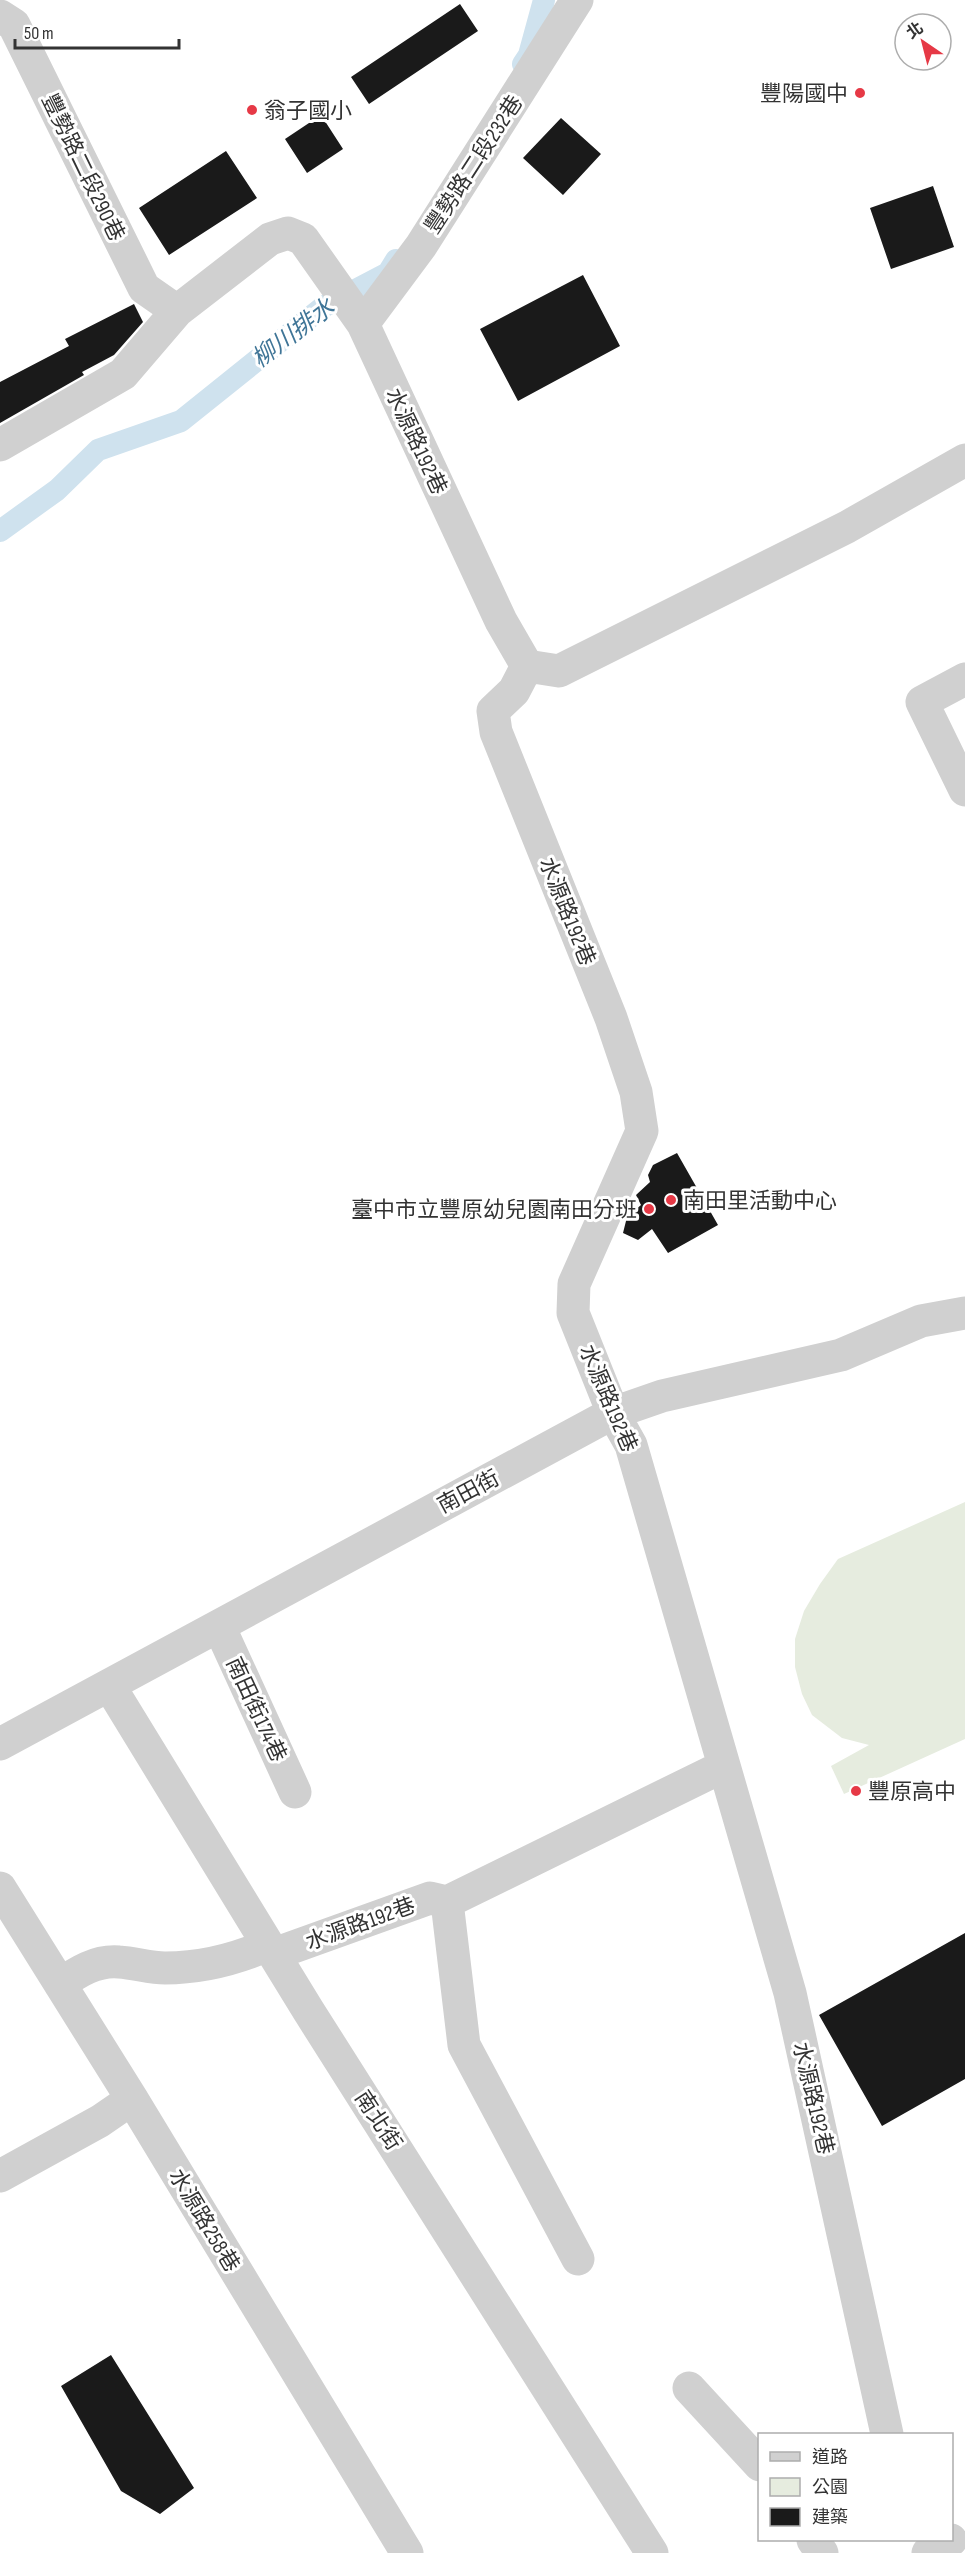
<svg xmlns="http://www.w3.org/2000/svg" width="965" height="2553" font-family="'Sofia Sans Condensed','Noto Sans TC',sans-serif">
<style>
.green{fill:#e6ecdf}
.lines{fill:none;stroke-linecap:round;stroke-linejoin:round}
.canal{stroke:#cfe2ee;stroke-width:22}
.building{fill:#1a1a1a}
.minor{stroke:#d0d0d0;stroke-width:33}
.poi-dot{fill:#e63946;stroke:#fff;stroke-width:2}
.labels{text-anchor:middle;stroke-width:6;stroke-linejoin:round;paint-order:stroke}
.poi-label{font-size:22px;fill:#333;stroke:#fff;text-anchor:start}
.street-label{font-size:22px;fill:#333;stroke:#fff}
.water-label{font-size:24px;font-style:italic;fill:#3f7597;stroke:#fff}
</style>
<rect width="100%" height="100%" fill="#fff"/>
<!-- green -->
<path class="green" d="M 965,1502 L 965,1739 L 844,1794 L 831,1766 L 869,1745 L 842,1738 L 812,1715 L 802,1694 L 795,1667 L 795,1639 L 804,1611 L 820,1584 L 838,1559 Z"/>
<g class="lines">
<!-- canal -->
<path class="canal" d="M 523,64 L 529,55 L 544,0
M 0,531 L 57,490 L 98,450 L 181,421 L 323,307 L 388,273 L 396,260"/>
</g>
<!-- building -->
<path class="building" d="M 460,4 L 478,31 L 369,104 L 351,77 Z
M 321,115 L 343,149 L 307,173 L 285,139 Z
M 561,118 L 601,154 L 563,195 L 523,158 Z
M 226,151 L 257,198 L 169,255 L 139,208 Z
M 933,186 L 954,247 L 891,269 L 870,208 Z
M 583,275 L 620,346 L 518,401 L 480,329 Z
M 134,304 L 143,322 L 114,355 L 82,372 L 84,375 L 0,423 L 0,382 L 69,346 L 65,339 Z
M 677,1153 L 718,1225 L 668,1253 L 652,1229 L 638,1240 L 623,1233 L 627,1217 L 641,1205 L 636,1195 L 650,1182 L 648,1175 L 653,1165 Z
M 965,1933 L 965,2079 L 882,2126 L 819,2015 Z
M 111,2355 L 194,2488 L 160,2514 L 121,2491 L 61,2386 Z"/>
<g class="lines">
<!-- minor -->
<path class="minor" d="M 0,16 L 14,25 L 144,288 L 177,311
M 363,324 L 421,246 L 577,0
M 0,445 L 123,374 L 177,311 L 270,239 L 288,233 L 303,239 L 363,324 L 501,621 L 527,666 L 514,691 L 493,711 L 496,732 L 611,1018 L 636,1092 L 642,1131 L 574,1284 L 573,1313 L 613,1413 L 631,1445 L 790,1993 L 887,2434
M 527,666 L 559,671 L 847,527 L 965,460
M 965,679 L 922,702 L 965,790
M 219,1626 L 295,1792
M 109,1685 L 308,2010 L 652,2553
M 0,1744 L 613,1413 L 662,1396 L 841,1355 L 921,1321 L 965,1313
M 0,1888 L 132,2099 L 407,2553
M 274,1954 L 430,1898 L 447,1902
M 60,1984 C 78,1972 96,1960 119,1962 C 135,1963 150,1968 165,1968 C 201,1968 236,1959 268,1945
M 0,2176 L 100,2121 L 132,2099
M 578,2259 L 464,2045 L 447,1902 L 724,1766
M 689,2388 L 760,2465
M 813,2540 L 822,2553
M 928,2553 L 951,2540"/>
</g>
<!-- markers -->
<g class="poi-dot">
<circle cx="860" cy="93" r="6"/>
<circle cx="252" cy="110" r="6"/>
<circle cx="671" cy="1200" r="6"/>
<circle cx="649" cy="1209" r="6"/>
<circle cx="856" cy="1791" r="6"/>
</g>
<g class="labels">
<!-- poi labels -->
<g class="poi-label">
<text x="848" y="101" text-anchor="end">豐陽國中</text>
<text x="264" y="118">翁子國小</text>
<text x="683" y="1208">南田里活動中心</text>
<text x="637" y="1217" text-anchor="end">臺中市立豐原幼兒園南田分班</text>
<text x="868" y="1799">豐原高中</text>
</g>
<!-- street labels -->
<g class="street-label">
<text transform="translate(473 164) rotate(-57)" y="8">豐勢路二段232巷</text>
<text transform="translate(84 167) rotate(64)" y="8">豐勢路二段290巷</text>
<text transform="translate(417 441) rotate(65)" y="8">水源路192巷</text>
<text transform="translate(568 911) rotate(68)" y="8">水源路192巷</text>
<text transform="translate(609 1398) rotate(67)" y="8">水源路192巷</text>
<text transform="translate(468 1491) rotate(-28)" y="8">南田街</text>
<text transform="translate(257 1709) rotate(65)" y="8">南田街174巷</text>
<text transform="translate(360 1923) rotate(-20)" y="8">水源路192巷</text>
<text transform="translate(814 2098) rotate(77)" y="8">水源路192巷</text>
<text transform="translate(379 2120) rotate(57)" y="8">南北街</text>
<text transform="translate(205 2220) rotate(59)" y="8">水源路258巷</text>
</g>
<!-- water labels -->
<g class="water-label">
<text transform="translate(293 333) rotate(-37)" y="8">柳川排水</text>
</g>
</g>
<!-- legend -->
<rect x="758" y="2433" width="195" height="108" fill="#ffffff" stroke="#adadad" stroke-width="1.5"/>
<rect x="770" y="2452" width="30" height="9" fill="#d0d0d0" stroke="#adadad" stroke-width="1.5"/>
<text x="812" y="2463" font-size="18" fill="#333333">道路</text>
<rect x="770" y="2478" width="30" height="18" fill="#e6ecdf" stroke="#adadad" stroke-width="1.5"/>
<text x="812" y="2493" font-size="18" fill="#333333">公園</text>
<rect x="770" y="2508" width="30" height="18" fill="#1a1a1a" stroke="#adadad" stroke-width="1.5"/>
<text x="812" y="2523" font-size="18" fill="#333333">建築</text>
<!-- north arrow -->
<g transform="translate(923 42) rotate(325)"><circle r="28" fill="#ffffff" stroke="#adadad" stroke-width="1.5"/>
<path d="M0-4.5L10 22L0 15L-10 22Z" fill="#e63946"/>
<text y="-9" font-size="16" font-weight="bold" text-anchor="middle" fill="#333333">北</text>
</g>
<!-- scale -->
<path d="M15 39v9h164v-9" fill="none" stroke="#333333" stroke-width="3"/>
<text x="24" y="39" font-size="18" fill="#333333" stroke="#ffffff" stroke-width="4.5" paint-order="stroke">50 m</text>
</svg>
